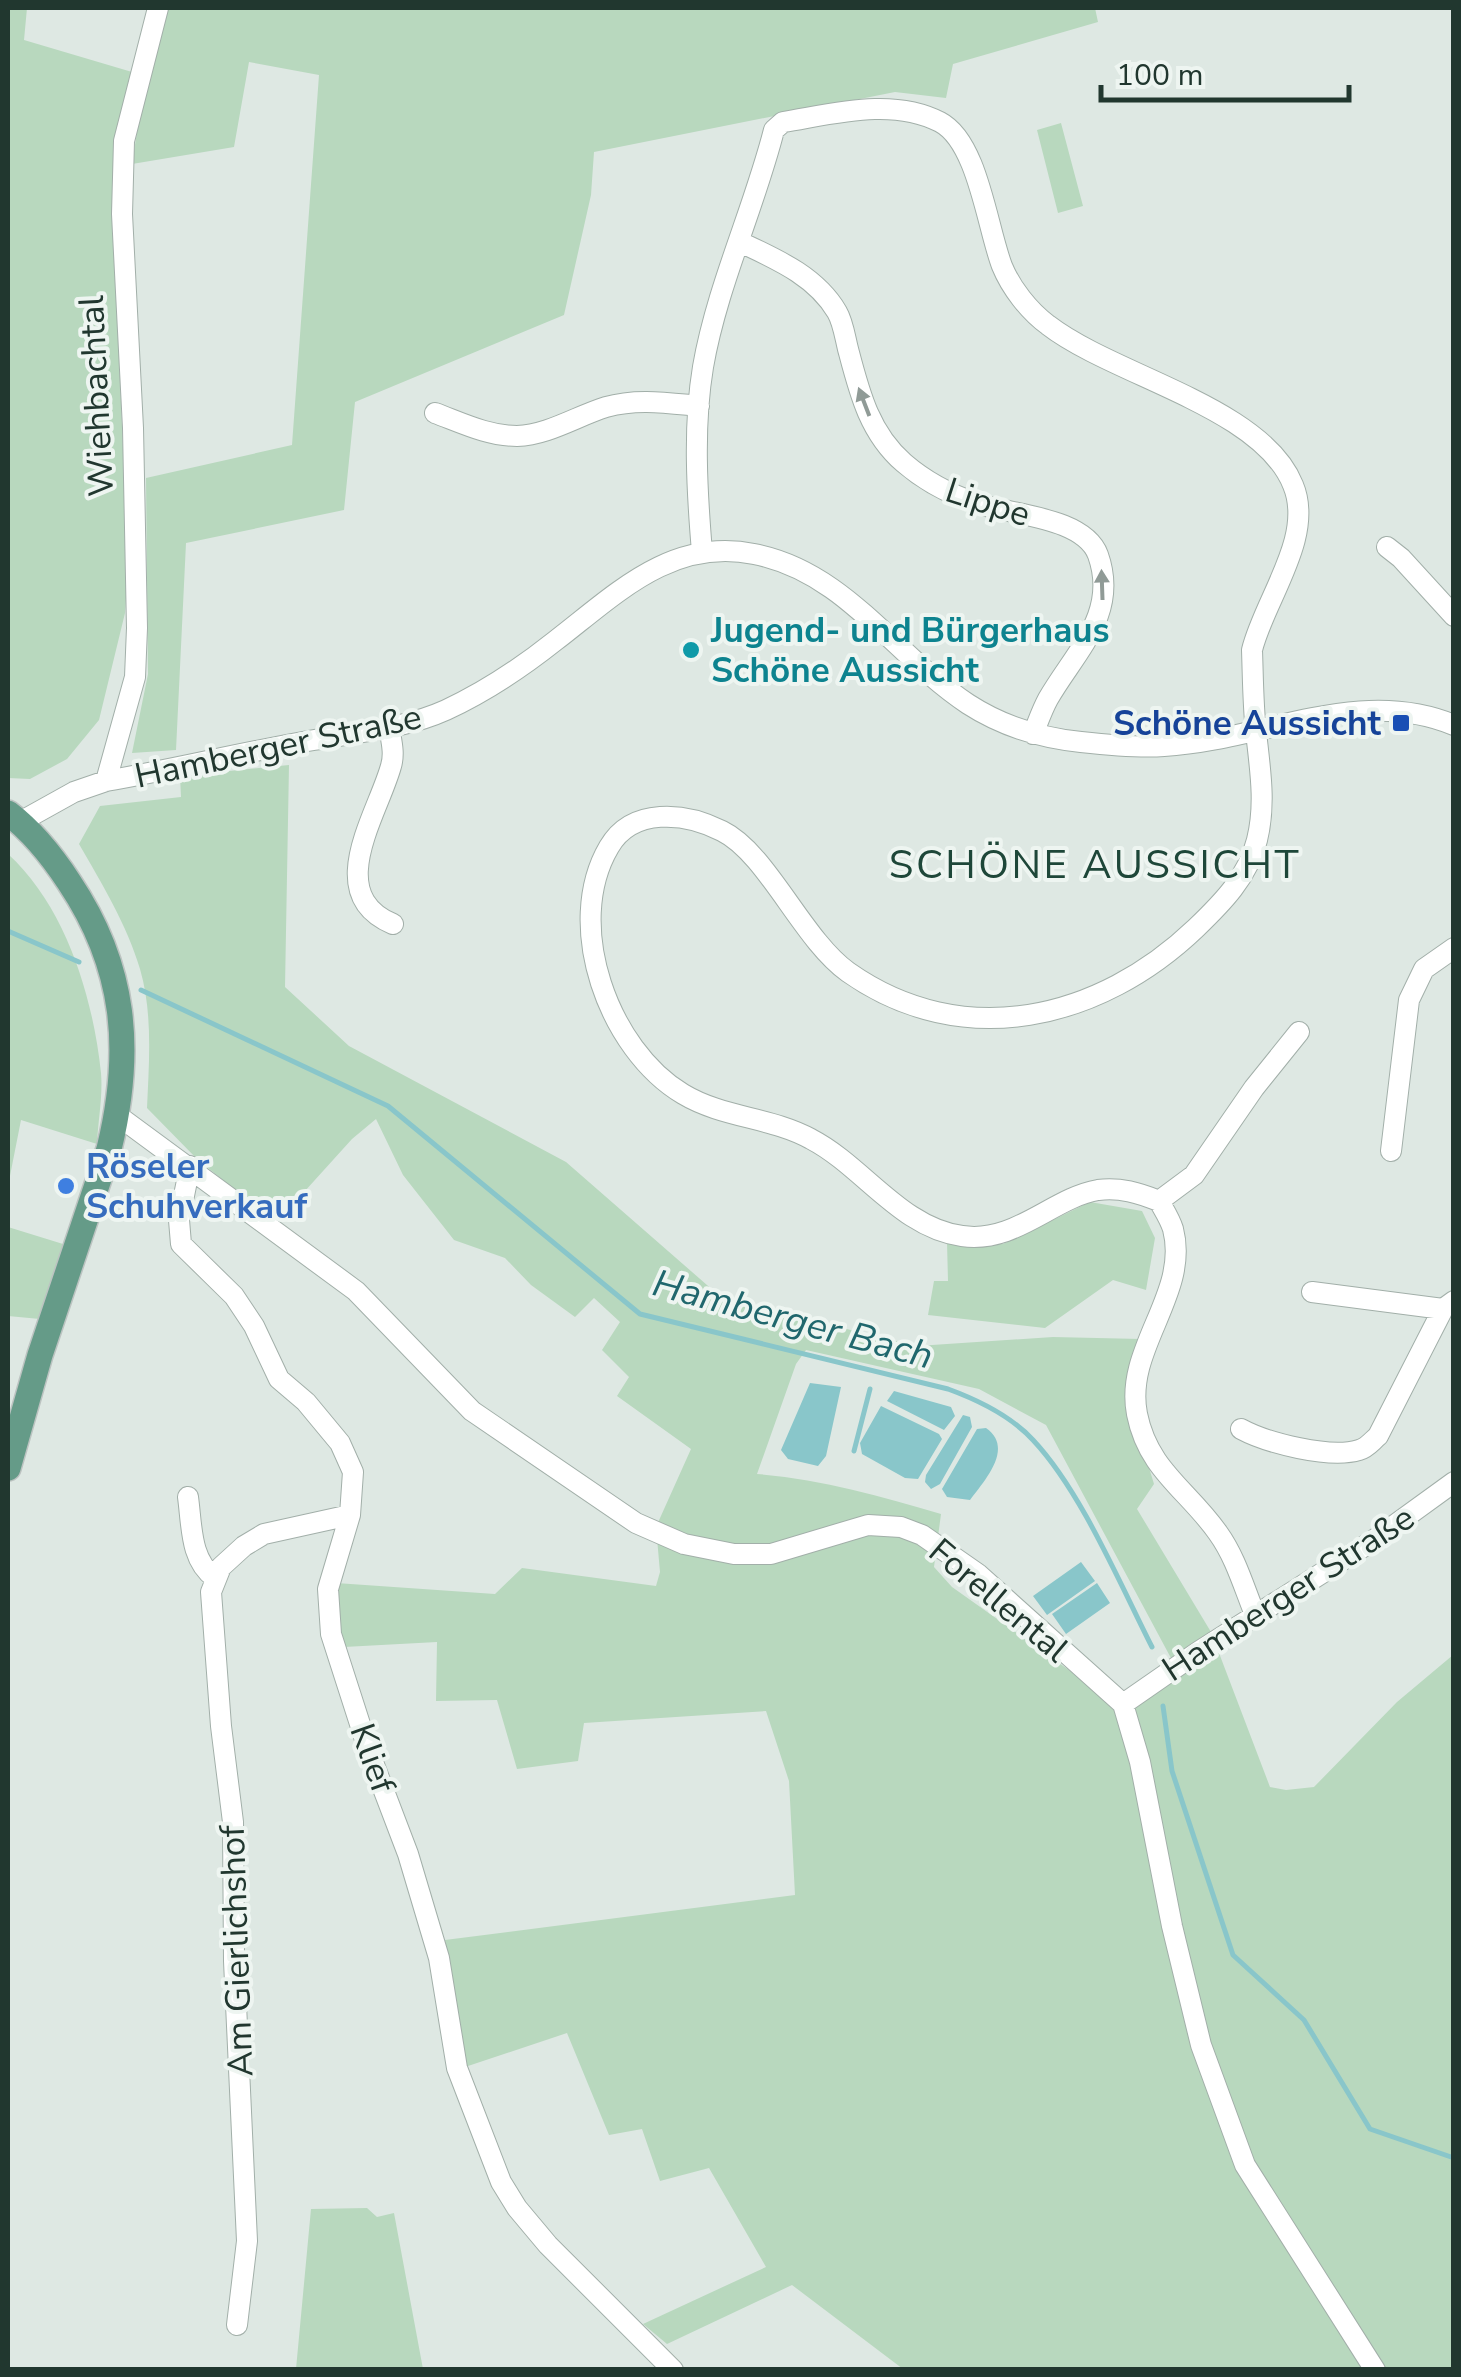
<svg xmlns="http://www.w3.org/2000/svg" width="1461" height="2377" font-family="'Nunito Sans',sans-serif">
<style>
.green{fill:#b8d8be;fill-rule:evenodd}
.water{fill:#89c6ca}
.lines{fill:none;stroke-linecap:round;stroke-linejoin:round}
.stream{stroke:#89c6ca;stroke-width:5}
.minor-casing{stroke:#a2afa9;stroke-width:22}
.major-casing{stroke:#bcc3c1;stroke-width:28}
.minor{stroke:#fff;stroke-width:20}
.major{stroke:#659b88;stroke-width:25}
.oneway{fill:#909b97}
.culture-dot{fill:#0f9aa8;stroke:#eef5f1;stroke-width:4}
.transit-dot{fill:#1a4fb4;stroke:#eef5f1;stroke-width:4}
.shop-dot{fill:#3f7fe0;stroke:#eef5f1;stroke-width:4}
.labels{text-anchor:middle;stroke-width:8;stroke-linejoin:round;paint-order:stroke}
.street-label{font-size:35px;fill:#21372f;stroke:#eef5f1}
.culture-label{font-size:35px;font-weight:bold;fill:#0d838f;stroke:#eef5f1;text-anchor:start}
.transit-label{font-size:35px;font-weight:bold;fill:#164399;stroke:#eef5f1;text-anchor:end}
.shop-label{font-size:35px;font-weight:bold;fill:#366cbe;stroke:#eef5f1;text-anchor:start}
.water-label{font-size:38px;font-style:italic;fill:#20676d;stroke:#eef5f1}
.quarter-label{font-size:40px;letter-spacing:2.5px;fill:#1e4739;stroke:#eef5f1}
</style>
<rect width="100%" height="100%" fill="#dee8e3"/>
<!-- green -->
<path class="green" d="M 8,8 L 27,8 L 24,40 L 132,72 L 112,188 L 128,569 L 125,613 L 99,720 L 67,759 L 30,779 L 8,778 Z
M 166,8 L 1095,8 L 1098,22 L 953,64 L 946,98 L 895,92 L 594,152 L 591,195 L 564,315 L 355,402 L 344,510 L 186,543 L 176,750 L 132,753 L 148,674 L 146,478 L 292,445 L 319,75 L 249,62 L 234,147 L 132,164 L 143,94 Z
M 1061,123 L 1083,206 L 1058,213 L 1037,130 Z
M 289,765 L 285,987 L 349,1046 L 566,1162 L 723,1299 L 917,1346 L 1053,1337 L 1141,1339 L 1128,1399 L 1154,1484 L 1137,1509 L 1211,1632 L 1270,1787 L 1286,1790 L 1314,1787 L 1397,1702 L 1453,1655 L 1453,2369 L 903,2369 L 792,2285 L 667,2344 L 643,2324 L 766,2267 L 709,2168 L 660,2181 L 642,2129 L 609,2135 L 567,2033 L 462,2068 L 445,1940 L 795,1895 L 789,1781 L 766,1711 L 584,1723 L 578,1761 L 517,1769 L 497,1700 L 436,1701 L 437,1642 L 344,1647 L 337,1614 L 336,1583 L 495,1594 L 522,1568 L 656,1586 L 660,1572 L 656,1527 L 691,1449 L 617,1396 L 629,1377 L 602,1350 L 620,1322 L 594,1298 L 575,1317 L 531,1285 L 505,1258 L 454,1240 L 403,1175 L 376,1119 L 352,1139 L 276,1223 L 197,1159 L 147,1108 C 149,1062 153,1014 140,969 C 127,925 102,884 79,844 L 100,806 L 181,797 L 180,776 ZM 806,1350 L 979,1389 L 1046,1425 L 1172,1660 L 1114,1702 L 952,1587 L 934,1567 L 941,1514 C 880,1496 820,1479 757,1474 L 796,1364 Z
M 8,854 C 66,907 93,997 101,1073 C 103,1096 98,1121 97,1144 L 21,1120 L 8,1186 Z
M 1090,1202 L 1142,1211 L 1155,1238 L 1146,1290 L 1113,1280 L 1045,1328 L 928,1315 L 934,1281 L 948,1281 L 947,1242 L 1003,1244 Z
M 8,1227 L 63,1244 L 40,1319 L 8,1316 Z
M 367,2208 L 377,2217 L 394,2213 L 423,2369 L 296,2369 L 311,2209 Z"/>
<!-- water -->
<path class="water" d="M 810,1383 L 841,1387 L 826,1456 L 818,1466 L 788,1459 L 781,1450 Z
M 894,1391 L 951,1407 L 955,1416 L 944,1430 L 887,1401 Z
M 881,1406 L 939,1434 L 942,1439 L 918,1479 L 905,1478 L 862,1454 L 860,1443 Z
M 963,1415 L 970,1417 L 972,1427 L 940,1484 L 931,1489 L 925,1482 L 926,1475 Z
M 986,1428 C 1015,1448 984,1481 970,1500 L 947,1497 L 942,1489 L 977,1429 Z
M 1081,1562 L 1095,1581 L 1047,1615 L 1033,1596 Z
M 1097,1583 L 1110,1603 L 1066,1634 L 1052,1614 Z"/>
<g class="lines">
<!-- stream -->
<path class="stream" d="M 8,931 L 79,962
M 141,990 L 388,1106 L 640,1314 L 948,1389 C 978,1400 1011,1416 1033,1440 C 1081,1491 1120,1584 1152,1647
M 854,1451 L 870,1389
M 1163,1706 L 1172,1771 L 1233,1955 L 1304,2020 L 1370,2129 L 1454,2158"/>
<defs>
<path id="minor" d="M 740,242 C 776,259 816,276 837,312 C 843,322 845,337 848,349 C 859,391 869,433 904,463 C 926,482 949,494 976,503 C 1011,515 1084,517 1098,555 C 1119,614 1075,652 1048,699 C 1042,710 1038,722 1033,734
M 435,413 C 462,423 488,436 517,436 C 548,435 577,416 606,407 C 637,398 668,403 699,406
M 1387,547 L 1401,558 L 1454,616
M 702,552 C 697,492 693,427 703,367 C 717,286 754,209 774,130 L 783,122 C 833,114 892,97 940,122 C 978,142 987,227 1002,266 C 1011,288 1029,311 1048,325 C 1114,376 1262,407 1293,485 C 1315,537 1264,600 1252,650 C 1253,678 1253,705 1256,732 C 1260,769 1266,804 1257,840 C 1248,877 1222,903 1196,928 C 1100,1020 963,1053 848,972 C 802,939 767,853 722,831 C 685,812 632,807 609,847 C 563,925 609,1050 683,1094 C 723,1118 771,1117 811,1139 C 863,1166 901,1228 962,1236 C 1015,1244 1052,1198 1098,1190 C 1120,1187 1139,1193 1159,1201 C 1164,1210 1170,1219 1173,1229 C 1190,1294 1124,1348 1137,1414 C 1148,1470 1188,1490 1218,1533 C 1236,1558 1244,1588 1256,1617
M 389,727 C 391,740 395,753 391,766 C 378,814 322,894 393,924
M 106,781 L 135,677 L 137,628 L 133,428 L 122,214 L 124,141 L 158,8
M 20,822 L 74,792 L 106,781 C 175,769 244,752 314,740 C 358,732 404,729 446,710 C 485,692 521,668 555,641 C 615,595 671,537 754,554 C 846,572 894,655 968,704 C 1002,726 1041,738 1081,742 C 1108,745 1138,748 1164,746 C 1261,741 1358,685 1454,725
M 117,1115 L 356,1291 L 472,1411 L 636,1523 L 684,1544 L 734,1554 L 771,1554 L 868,1525 L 901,1527 L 922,1535 L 978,1574 L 1123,1704 L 1140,1762 L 1172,1926 L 1201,2045 L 1245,2165 L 1375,2370
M 1391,1151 L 1409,1000 L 1424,969 L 1454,948
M 190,1166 L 179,1220 L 181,1244 L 234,1296 L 254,1326 L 279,1379 L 306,1402 L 340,1443 L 353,1472 L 350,1515 L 328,1589 L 331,1634 L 368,1749 L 408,1854 L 439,1958 L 457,2068 L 501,2182 L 517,2208 L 548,2245 L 673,2370
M 1159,1201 L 1194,1175 L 1254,1088 L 1299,1032
M 1312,1292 L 1443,1309
M 1241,1429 C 1267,1443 1330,1459 1359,1450 C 1367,1448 1371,1442 1378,1436 L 1443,1309 L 1454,1301
M 188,1497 C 192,1526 190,1560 215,1578
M 1123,1704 L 1198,1652 L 1374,1540 L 1454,1482
M 237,2325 L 247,2241 L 234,1961 L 233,1822 L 221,1726 L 211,1592 L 221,1567 L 244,1546 L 264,1534 L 350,1515"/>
<path id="major" d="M 8,813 C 32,831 52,856 69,882 C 126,967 133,1051 109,1149 L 40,1355 L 8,1468"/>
</defs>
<!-- minor casing -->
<use href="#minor" class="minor-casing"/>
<!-- major casing -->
<use href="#major" class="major-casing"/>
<!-- minor -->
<use href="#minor" class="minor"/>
<!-- major -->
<use href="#major" class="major"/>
</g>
<!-- one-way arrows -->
<defs><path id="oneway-solid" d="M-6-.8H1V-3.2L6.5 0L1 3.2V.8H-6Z" transform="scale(2.5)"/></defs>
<g class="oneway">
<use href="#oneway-solid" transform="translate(864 402) rotate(-111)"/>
<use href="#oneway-solid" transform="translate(1102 585) rotate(-92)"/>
</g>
<!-- markers -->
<circle class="culture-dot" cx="691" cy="650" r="10"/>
<rect class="transit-dot" x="1391" y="713" width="20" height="20" rx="5"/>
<circle class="shop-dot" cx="66" cy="1186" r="10"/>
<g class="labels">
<!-- street labels -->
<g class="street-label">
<text transform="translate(96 396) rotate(-93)" y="12">Wiehbachtal</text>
<text transform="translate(988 502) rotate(18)" y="12">Lippe</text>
<text transform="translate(278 746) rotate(-12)" y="12">Hamberger Straße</text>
<text transform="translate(1288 1593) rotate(-33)" y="12">Hamberger Straße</text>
<text transform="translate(999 1600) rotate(40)" y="12">Forellental</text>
<text transform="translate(373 1758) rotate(70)" y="12">Klief</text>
<text transform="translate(236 1951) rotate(-92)" y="12">Am Gierlichshof</text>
</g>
<!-- culture labels -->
<g class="culture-label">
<text x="711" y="642">Jugend- und Bürgerhaus<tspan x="711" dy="40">Schöne Aussicht</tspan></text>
</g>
<!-- transit labels -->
<g class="transit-label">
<text x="1381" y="735">Schöne Aussicht</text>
</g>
<!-- shop labels -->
<g class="shop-label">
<text x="86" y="1178">Röseler<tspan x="86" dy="40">Schuhverkauf</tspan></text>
</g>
<!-- water labels -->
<g class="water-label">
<text transform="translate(793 1319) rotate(15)" y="13">Hamberger Bach</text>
</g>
<!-- quarter labels -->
<g class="quarter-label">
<text x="1095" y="878">SCHÖNE AUSSICHT</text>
</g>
</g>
<!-- border -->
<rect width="1461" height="2377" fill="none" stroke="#21372f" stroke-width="20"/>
<!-- scale -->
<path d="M1101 85v15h248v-15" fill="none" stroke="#21372f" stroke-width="5"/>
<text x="1116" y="85" font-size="30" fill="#21372f" stroke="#eef5f1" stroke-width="8" paint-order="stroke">100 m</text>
</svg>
